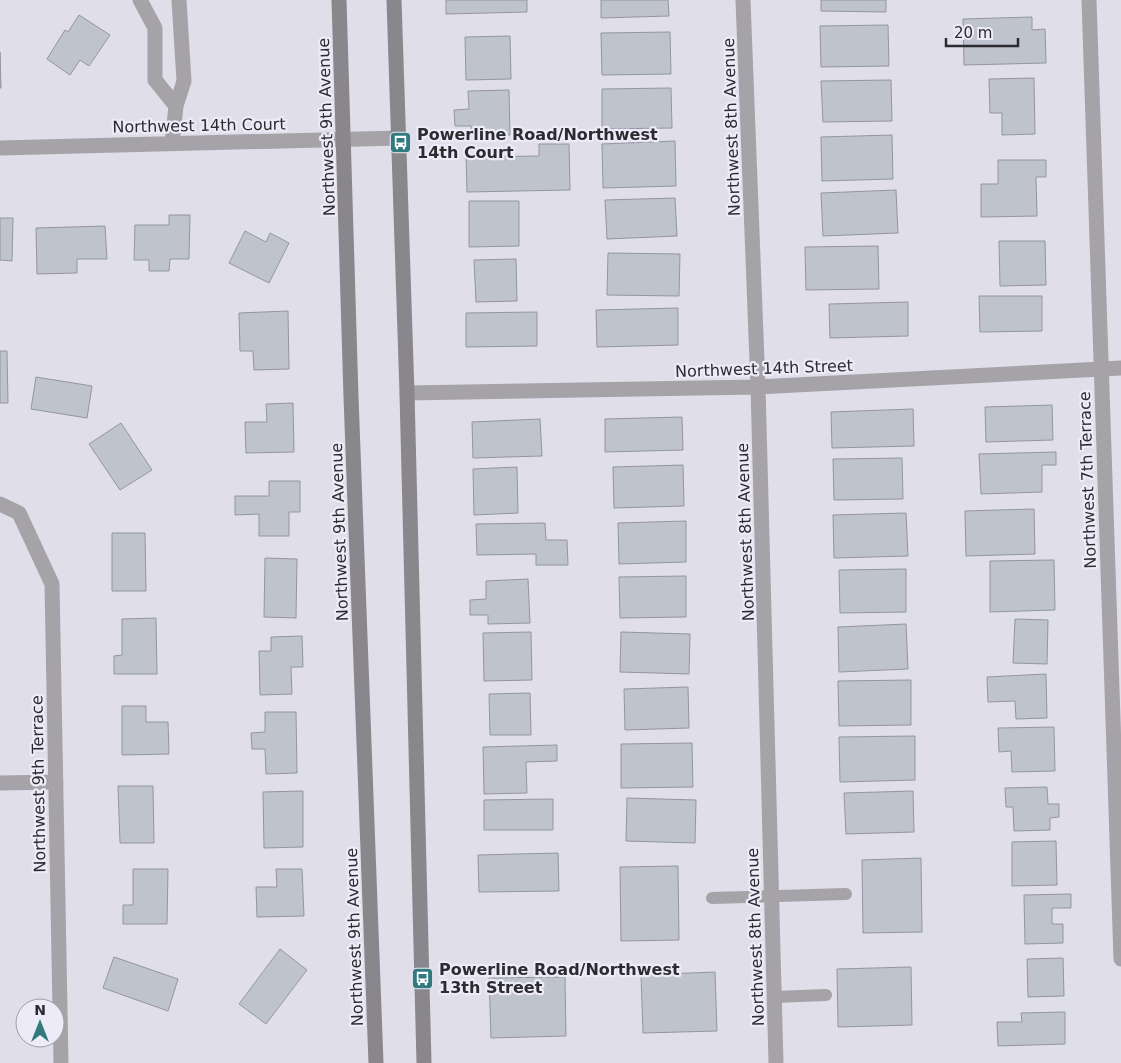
<svg xmlns="http://www.w3.org/2000/svg" width="1121" height="1063" font-family="'DejaVu Sans',sans-serif">
<style>
.building{fill:#bfc3cd;stroke:#9396a0}
.lines{fill:none;stroke-linecap:round;stroke-linejoin:round}
.lane{stroke:#a5a3a8;stroke-width:12}
.street{stroke:#a5a3a8;stroke-width:15}
.secondary{stroke:#89868c;stroke-width:15}
.labels{text-anchor:middle;stroke-width:4.5;stroke-linejoin:round;paint-order:stroke}
.street-label{font-size:16px;fill:#2c2b30;stroke:#ecebf7}
.poi-label{font-size:16px;font-weight:bold;fill:#2c2b30;stroke:#ecebf7;text-anchor:start}
</style>
<rect width="100%" height="100%" fill="#dfdee9"/>
<!-- building -->
<path class="building" d="M 446,0 L 527,0 L 527,12 L 446,14 Z
M 601,0 L 668,0 L 669,16 L 601,18 Z
M 821,0 L 886,0 L 886,12 L 821,11 Z
M 79,15 L 110,35 L 89,66 L 80,60 L 70,75 L 47,59 L 65,30 L 68,32 Z
M 1032,17 L 1032,30 L 1045,29 L 1046,63 L 964,65 L 963,19 Z
M 888,25 L 889,66 L 821,67 L 820,26 Z
M 670,32 L 671,74 L 602,75 L 601,33 Z
M 510,36 L 511,79 L 466,80 L 465,37 Z
M 0,52 L 1,88 L 0,88 Z
M 1034,78 L 1035,134 L 1002,135 L 1002,113 L 990,113 L 989,79 Z
M 891,80 L 892,121 L 823,122 L 821,81 Z
M 671,88 L 672,128 L 602,129 L 602,89 Z
M 509,90 L 510,135 L 471,135 L 471,126 L 455,126 L 454,110 L 469,109 L 468,91 Z
M 892,135 L 893,179 L 822,181 L 821,137 Z
M 675,141 L 676,186 L 603,188 L 602,144 Z
M 539,144 L 569,144 L 570,190 L 467,192 L 466,157 L 539,156 Z
M 998,160 L 1046,160 L 1046,177 L 1036,177 L 1037,216 L 981,217 L 981,184 L 998,184 Z
M 896,190 L 898,233 L 823,236 L 821,193 Z
M 675,198 L 677,236 L 607,239 L 605,200 Z
M 469,201 L 519,201 L 519,246 L 469,247 Z
M 169,215 L 190,215 L 189,259 L 170,259 L 169,271 L 149,271 L 149,260 L 134,260 L 135,225 L 169,225 Z
M 0,218 L 13,218 L 12,261 L 0,260 Z
M 105,226 L 107,259 L 77,259 L 77,273 L 37,274 L 36,228 Z
M 245,231 L 266,242 L 270,233 L 289,243 L 269,283 L 229,263 Z
M 999,241 L 1045,241 L 1046,285 L 1000,286 Z
M 878,246 L 879,289 L 806,290 L 805,247 Z
M 608,253 L 680,254 L 679,296 L 607,295 Z
M 516,259 L 517,301 L 476,302 L 474,260 Z
M 979,296 L 1042,296 L 1042,331 L 980,332 Z
M 908,302 L 908,336 L 830,338 L 829,304 Z
M 678,308 L 678,345 L 597,347 L 596,310 Z
M 288,311 L 289,369 L 254,370 L 253,351 L 240,351 L 239,313 Z
M 537,312 L 537,346 L 466,347 L 466,313 Z
M 0,351 L 7,351 L 8,403 L 0,403 Z
M 36,377 L 92,386 L 87,418 L 31,409 Z
M 293,403 L 294,452 L 246,453 L 245,422 L 267,422 L 266,404 Z
M 1052,405 L 1053,440 L 986,442 L 985,407 Z
M 913,409 L 914,446 L 832,448 L 831,412 Z
M 682,417 L 683,450 L 605,452 L 605,419 Z
M 540,419 L 542,456 L 473,458 L 472,422 Z
M 121,423 L 152,470 L 120,490 L 89,444 Z
M 1056,452 L 1056,465 L 1042,465 L 1042,492 L 981,494 L 979,454 Z
M 902,458 L 903,499 L 834,500 L 833,459 Z
M 683,465 L 684,506 L 614,508 L 613,467 Z
M 517,467 L 518,513 L 474,515 L 473,469 Z
M 269,481 L 300,481 L 300,512 L 289,512 L 289,536 L 259,536 L 259,514 L 235,515 L 235,496 L 269,496 Z
M 1034,509 L 1035,554 L 966,556 L 965,511 Z
M 906,513 L 908,556 L 834,558 L 833,515 Z
M 686,521 L 686,562 L 619,564 L 618,523 Z
M 545,523 L 546,540 L 567,540 L 568,565 L 536,565 L 536,554 L 477,555 L 476,524 Z
M 112,533 L 145,533 L 146,591 L 112,591 Z
M 265,558 L 297,559 L 296,618 L 264,617 Z
M 1054,560 L 1055,610 L 990,612 L 990,561 Z
M 906,569 L 906,612 L 840,613 L 839,570 Z
M 686,576 L 686,617 L 620,618 L 619,577 Z
M 528,579 L 530,623 L 488,624 L 488,615 L 470,615 L 470,600 L 486,599 L 486,581 Z
M 156,618 L 157,674 L 114,674 L 114,656 L 122,655 L 122,619 Z
M 1015,619 L 1048,620 L 1047,664 L 1013,663 Z
M 906,624 L 908,669 L 839,672 L 838,627 Z
M 531,632 L 532,680 L 484,681 L 483,633 Z
M 621,632 L 690,634 L 689,674 L 620,672 Z
M 302,636 L 303,667 L 291,667 L 292,694 L 260,695 L 259,651 L 271,651 L 271,637 Z
M 1046,674 L 1047,718 L 1016,719 L 1015,701 L 988,702 L 987,677 Z
M 911,680 L 911,725 L 839,726 L 838,681 Z
M 688,687 L 689,728 L 625,730 L 624,689 Z
M 530,693 L 531,735 L 490,735 L 489,694 Z
M 122,706 L 146,706 L 146,722 L 168,722 L 169,754 L 122,755 Z
M 265,712 L 296,712 L 297,773 L 266,774 L 265,749 L 252,749 L 251,733 L 265,732 Z
M 1054,727 L 1055,771 L 1012,772 L 1011,751 L 999,752 L 998,728 Z
M 915,736 L 915,780 L 840,782 L 839,737 Z
M 692,743 L 693,787 L 621,788 L 621,744 Z
M 557,745 L 557,761 L 526,762 L 527,793 L 484,794 L 483,747 Z
M 118,786 L 153,786 L 154,843 L 120,843 Z
M 1047,787 L 1048,804 L 1059,804 L 1059,817 L 1050,818 L 1050,830 L 1014,831 L 1013,807 L 1006,807 L 1005,788 Z
M 303,791 L 303,847 L 264,848 L 263,792 Z
M 913,791 L 914,832 L 846,834 L 844,793 Z
M 627,798 L 696,800 L 695,843 L 626,841 Z
M 553,799 L 553,830 L 484,830 L 484,800 Z
M 1056,841 L 1057,885 L 1012,886 L 1012,842 Z
M 558,853 L 559,891 L 479,892 L 478,855 Z
M 921,858 L 922,932 L 863,933 L 862,860 Z
M 678,866 L 679,940 L 621,941 L 620,867 Z
M 133,869 L 168,869 L 167,924 L 123,924 L 123,905 L 133,905 Z
M 276,869 L 302,869 L 304,916 L 257,917 L 256,887 L 277,887 Z
M 1071,894 L 1071,908 L 1052,908 L 1052,924 L 1063,924 L 1063,943 L 1025,944 L 1024,895 Z
M 280,949 L 307,970 L 266,1024 L 239,1004 Z
M 114,957 L 178,979 L 168,1011 L 103,988 Z
M 1063,958 L 1064,996 L 1028,997 L 1027,959 Z
M 911,967 L 912,1025 L 838,1027 L 837,969 Z
M 715,972 L 717,1031 L 643,1033 L 641,975 Z
M 565,977 L 566,1036 L 491,1038 L 489,978 Z
M 1065,1012 L 1065,1044 L 998,1046 L 997,1022 L 1022,1022 L 1021,1013 Z"/>
<g class="lines">
<!-- lane -->
<path class="lane" d="M 712,898 L 846,894
M 774,997 L 826,995"/>
<!-- street -->
<path class="street" d="M 140,0 L 155,28 L 155,80 L 176,106
M 743,0 L 758,387 L 776,1063
M 1089,0 L 1121,959
M 172,143 L 176,106 L 184,81 L 179,0
M 0,148 L 399,138
M 407,393 L 758,387 L 1121,368
M 0,504 L 19,513 L 52,584 L 61,1063
M 0,783 L 56,782"/>
<!-- secondary -->
<path class="secondary" d="M 339,0 L 351,397 L 376,1063
M 394,0 L 407,393 L 424,1063"/>
</g>
<!-- icons -->
<defs>
<symbol id="bus-square" viewBox="-11 -11 22 22"><rect x="-9" y="-9" width="18" height="18" rx="4" fill="#317a7e" stroke="#ecebf7"/><path d="M-5-6H5V4H4V6H2V4H-2V6H-4V4H-5ZM-3.5-4V0h7V-4ZM-3.5 1.2v1.5H-2V1.2ZM2 1.2v1.5H3.5V1.2Z" fill="#fff"/></symbol>
</defs>
<g fill-rule="evenodd">
<use href="#bus-square" x="388" y="130" width="25" height="25"/>
<use href="#bus-square" x="410" y="966" width="25" height="25"/>
</g>
<g class="labels">
<!-- street labels -->
<g class="street-label">
<text transform="translate(199 125) rotate(-1)" y="6">Northwest 14th Court</text>
<text transform="translate(326 127) rotate(-92)" y="6">Northwest 9th Avenue</text>
<text transform="translate(731 127) rotate(-92)" y="6">Northwest 8th Avenue</text>
<text transform="translate(764 368) rotate(-2)" y="6">Northwest 14th Street</text>
<text transform="translate(1087 480) rotate(-92)" y="6">Northwest 7th Terrace</text>
<text transform="translate(339 532) rotate(-92)" y="6">Northwest 9th Avenue</text>
<text transform="translate(745 532) rotate(-92)" y="6">Northwest 8th Avenue</text>
<text transform="translate(38 784) rotate(-91)" y="6">Northwest 9th Terrace</text>
<text transform="translate(354 937) rotate(-92)" y="6">Northwest 9th Avenue</text>
<text transform="translate(755 937) rotate(-92)" y="6">Northwest 8th Avenue</text>
</g>
<!-- poi labels -->
<g class="poi-label">
<text x="417" y="140">Powerline Road/Northwest<tspan x="417" dy="18">14th Court</tspan></text>
<text x="439" y="975">Powerline Road/Northwest<tspan x="439" dy="18">13th Street</tspan></text>
</g>
</g>
<!-- north arrow -->
<g transform="translate(40 1023)"><circle r="24" fill="#ecebf7" stroke="#9f9ea7"/>
<path d="M0-4L9 19L0 12L-9 19Z" fill="#317a7e"/>
<text y="-8" font-size="14" font-weight="bold" text-anchor="middle" fill="#2c2b30">N</text>
</g>
<!-- scale -->
<path d="M946 38v8h72v-8" fill="none" stroke="#2c2b30" stroke-width="2.5"/>
<text x="954" y="38" font-size="15" fill="#2c2b30" stroke="#ecebf7" stroke-width="4" paint-order="stroke">20 m</text>
</svg>
